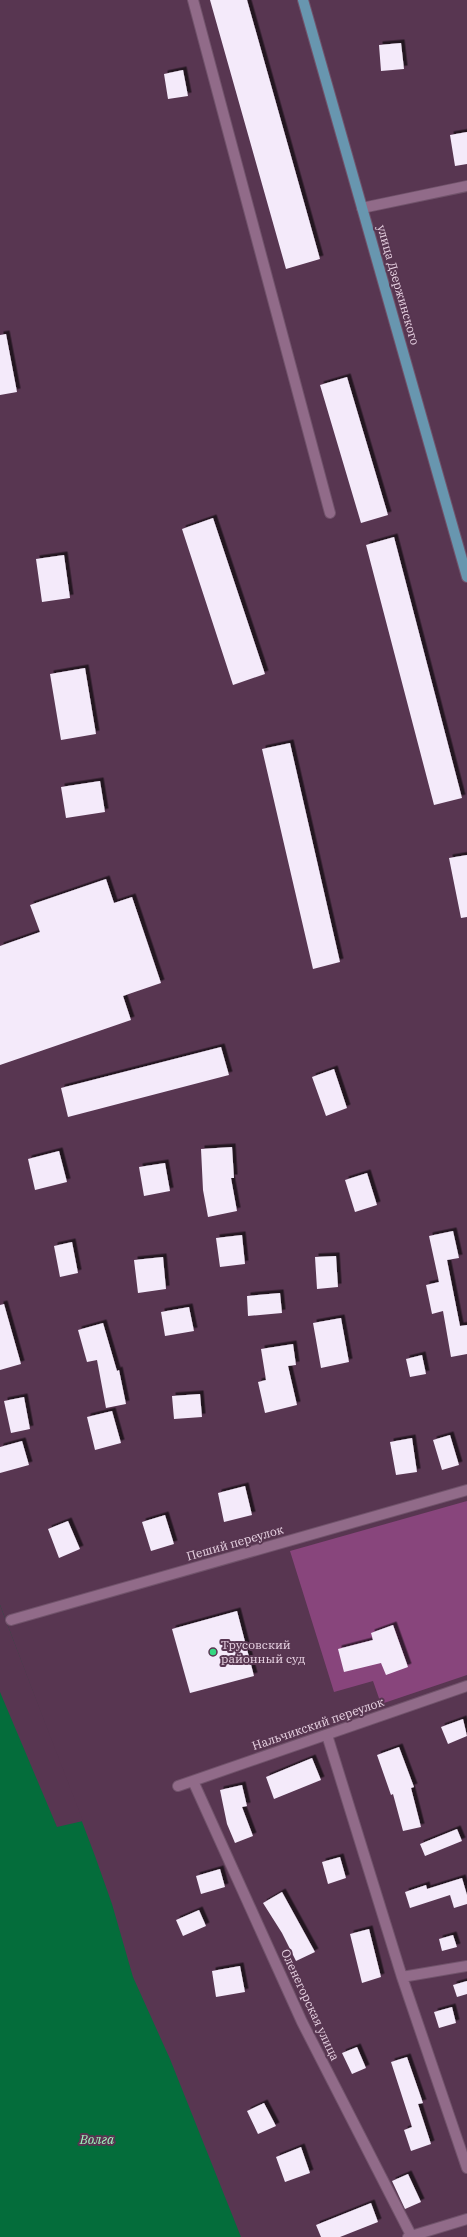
<svg xmlns="http://www.w3.org/2000/svg" width="467" height="2237" font-family="'IBM Plex Serif',serif">
<style>
.green{fill:#88457c}
.water{fill:#046d3b}
.pier{fill:#583651}
.building{fill:#f4eafa;filter:url(#shadow)}
.lines{fill:none;stroke-linecap:round;stroke-linejoin:round}
.minor-casing{stroke:#71536b;stroke-width:12}
.major-casing{stroke:#71536b;stroke-width:12}
.minor{stroke:#916b89;stroke-width:10}
.major{stroke:#6896af;stroke-width:10}
.poi-dot{fill:#35d881;stroke:#583651;stroke-width:1.5}
.labels{text-anchor:middle;stroke-width:4;stroke-linejoin:round;paint-order:stroke}
.street-label{font-size:12px;fill:#e9d4e4;stroke:#583651}
.poi-label{font-size:12px;fill:#e9d4e4;stroke:#583651;text-anchor:start}
.water-label{font-size:13px;font-style:italic;fill:#a3fbc1;stroke:#583651}
</style>
<defs>
<filter id="shadow"><feDropShadow dx="3.5" dy="-3.5" stdDeviation="0" flood-color="#0009"/></filter>
</defs>
<rect width="100%" height="100%" fill="#583651"/>
<!-- green -->
<path class="green" d="M 467,1501 L 467,1675 L 381,1704 L 373,1681 L 334,1692 L 290,1551 Z"/>
<!-- water -->
<path class="water" d="M 0,1605 L 95,1856 L 112,1904 L 133,1977 L 170,2059 L 241,2237 L 0,2237 Z"/>
<!-- pier -->
<path class="pier" d="M 0,1605 L 83,1821 L 57,1827 L 0,1692 Z"/>
<!-- building -->
<path class="building" d="M 210,0 L 247,0 L 320,259 L 286,269 Z
M 401,43 L 404,69 L 381,71 L 379,45 Z
M 183,70 L 188,96 L 168,99 L 164,74 Z
M 467,132 L 467,164 L 455,166 L 450,135 Z
M 6,334 L 17,392 L 0,395 L 0,335 Z
M 347,377 L 388,515 L 361,523 L 320,385 Z
M 213,518 L 265,674 L 233,685 L 182,529 Z
M 394,537 L 462,798 L 434,805 L 366,545 Z
M 64,555 L 70,598 L 42,602 L 36,559 Z
M 85,668 L 96,734 L 61,740 L 50,674 Z
M 290,743 L 340,962 L 313,969 L 262,749 Z
M 100,781 L 105,812 L 66,818 L 61,787 Z
M 467,855 L 467,917 L 461,918 L 449,858 Z
M 106,879 L 114,903 L 132,897 L 161,983 L 123,996 L 131,1020 L 0,1065 L 0,946 L 40,932 L 30,905 Z
M 221,1047 L 229,1075 L 68,1117 L 61,1088 Z
M 334,1069 L 347,1108 L 326,1116 L 312,1077 Z
M 232,1147 L 234,1178 L 231,1178 L 237,1211 L 208,1217 L 203,1190 L 201,1149 Z
M 59,1151 L 67,1182 L 35,1190 L 28,1159 Z
M 165,1163 L 170,1191 L 144,1196 L 139,1167 Z
M 367,1173 L 377,1205 L 355,1212 L 345,1180 Z
M 453,1231 L 459,1258 L 447,1260 L 460,1326 L 467,1325 L 467,1354 L 451,1357 L 443,1311 L 432,1314 L 426,1285 L 439,1282 L 429,1236 Z
M 242,1235 L 245,1264 L 220,1267 L 216,1238 Z
M 72,1242 L 78,1273 L 60,1277 L 54,1246 Z
M 336,1256 L 338,1287 L 317,1289 L 315,1257 Z
M 163,1257 L 166,1289 L 138,1293 L 134,1260 Z
M 280,1293 L 282,1313 L 248,1316 L 247,1296 Z
M 4,1304 L 21,1364 L 0,1370 L 0,1305 Z
M 189,1307 L 194,1331 L 165,1336 L 161,1312 Z
M 341,1318 L 349,1362 L 321,1368 L 313,1323 Z
M 103,1323 L 117,1371 L 119,1370 L 126,1404 L 106,1408 L 97,1360 L 87,1362 L 78,1330 Z
M 293,1344 L 296,1365 L 288,1366 L 297,1405 L 265,1413 L 258,1382 L 266,1380 L 261,1349 Z
M 422,1355 L 426,1374 L 410,1377 L 406,1359 Z
M 200,1394 L 202,1417 L 174,1419 L 172,1396 Z
M 24,1397 L 30,1429 L 11,1433 L 4,1401 Z
M 112,1411 L 121,1443 L 95,1450 L 87,1417 Z
M 450,1435 L 459,1465 L 442,1470 L 433,1440 Z
M 412,1438 L 417,1472 L 396,1475 L 390,1442 Z
M 22,1441 L 29,1465 L 0,1473 L 0,1447 Z
M 245,1486 L 252,1515 L 224,1522 L 218,1493 Z
M 165,1515 L 174,1544 L 151,1551 L 142,1522 Z
M 68,1521 L 80,1549 L 59,1558 L 48,1529 Z
M 237,1611 L 254,1676 L 190,1693 L 172,1629 Z
M 393,1625 L 408,1667 L 386,1675 L 381,1663 L 344,1672 L 338,1649 L 373,1640 L 371,1633 Z
M 463,1719 L 467,1736 L 448,1744 L 441,1727 Z
M 399,1747 L 414,1787 L 411,1788 L 421,1827 L 403,1831 L 393,1794 L 391,1795 L 377,1755 Z
M 312,1758 L 321,1780 L 274,1799 L 266,1777 Z
M 242,1785 L 247,1806 L 242,1807 L 253,1836 L 235,1843 L 227,1824 L 220,1790 Z
M 457,1829 L 462,1841 L 425,1856 L 420,1844 Z
M 340,1857 L 346,1878 L 328,1884 L 322,1862 Z
M 220,1869 L 225,1887 L 201,1894 L 196,1876 Z
M 462,1878 L 467,1895 L 467,1904 L 454,1908 L 450,1895 L 410,1908 L 405,1892 L 426,1885 L 427,1889 Z
M 282,1892 L 315,1952 L 296,1961 L 282,1933 L 263,1903 Z
M 199,1910 L 206,1926 L 183,1936 L 176,1920 Z
M 369,1929 L 381,1977 L 362,1983 L 350,1934 Z
M 453,1935 L 457,1947 L 442,1951 L 439,1939 Z
M 240,1966 L 245,1992 L 216,1997 L 212,1971 Z
M 467,1981 L 467,1994 L 457,1997 L 453,1985 Z
M 452,2007 L 456,2023 L 439,2028 L 434,2012 Z
M 357,2047 L 366,2068 L 352,2074 L 342,2053 Z
M 407,2057 L 423,2103 L 418,2104 L 431,2144 L 411,2151 L 404,2130 L 412,2127 L 391,2062 Z
M 264,2103 L 276,2126 L 258,2134 L 247,2111 Z
M 301,2147 L 310,2173 L 285,2182 L 276,2157 Z
M 408,2174 L 421,2202 L 405,2209 L 392,2181 Z
M 371,2203 L 378,2222 L 340,2237 L 321,2237 L 316,2225 Z"/>
<g class="lines">
<defs>
<path id="minor" d="M 193,0 L 330,513
M 362,208 L 467,186
M 11,1620 L 467,1490
M 327,1735 L 402,1977 L 467,2168
M 193,1781 L 302,2022 L 412,2237
M 178,1786 L 467,1686
M 402,1977 L 467,1966
M 408,2237 L 467,2219"/>
<path id="major" d="M 303,0 L 467,577"/>
</defs>
<!-- minor casing -->
<use href="#minor" class="minor-casing"/>
<!-- major casing -->
<use href="#major" class="major-casing"/>
<!-- minor -->
<use href="#minor" class="minor"/>
<!-- major -->
<use href="#major" class="major"/>
</g>
<!-- markers -->
<circle class="poi-dot" cx="213" cy="1652" r="4"/>
<g class="labels">
<!-- street labels -->
<g class="street-label">
<text transform="translate(398 285) rotate(74)" y="4">улица Дзержинского</text>
<text transform="translate(235 1543) rotate(-16)" y="4">Пеший переулок</text>
<text transform="translate(318 1724) rotate(-19)" y="4">Нальчикский переулок</text>
<text transform="translate(310 2005) rotate(65)" y="4">Оленегорская улица</text>
</g>
<!-- poi labels -->
<g class="poi-label">
<text x="221" y="1649">Трусовский<tspan x="221" dy="14">районный суд</tspan></text>
</g>
<!-- water labels -->
<g class="water-label">
<text x="97" y="2144">Волга</text>
</g>
</g>
</svg>
